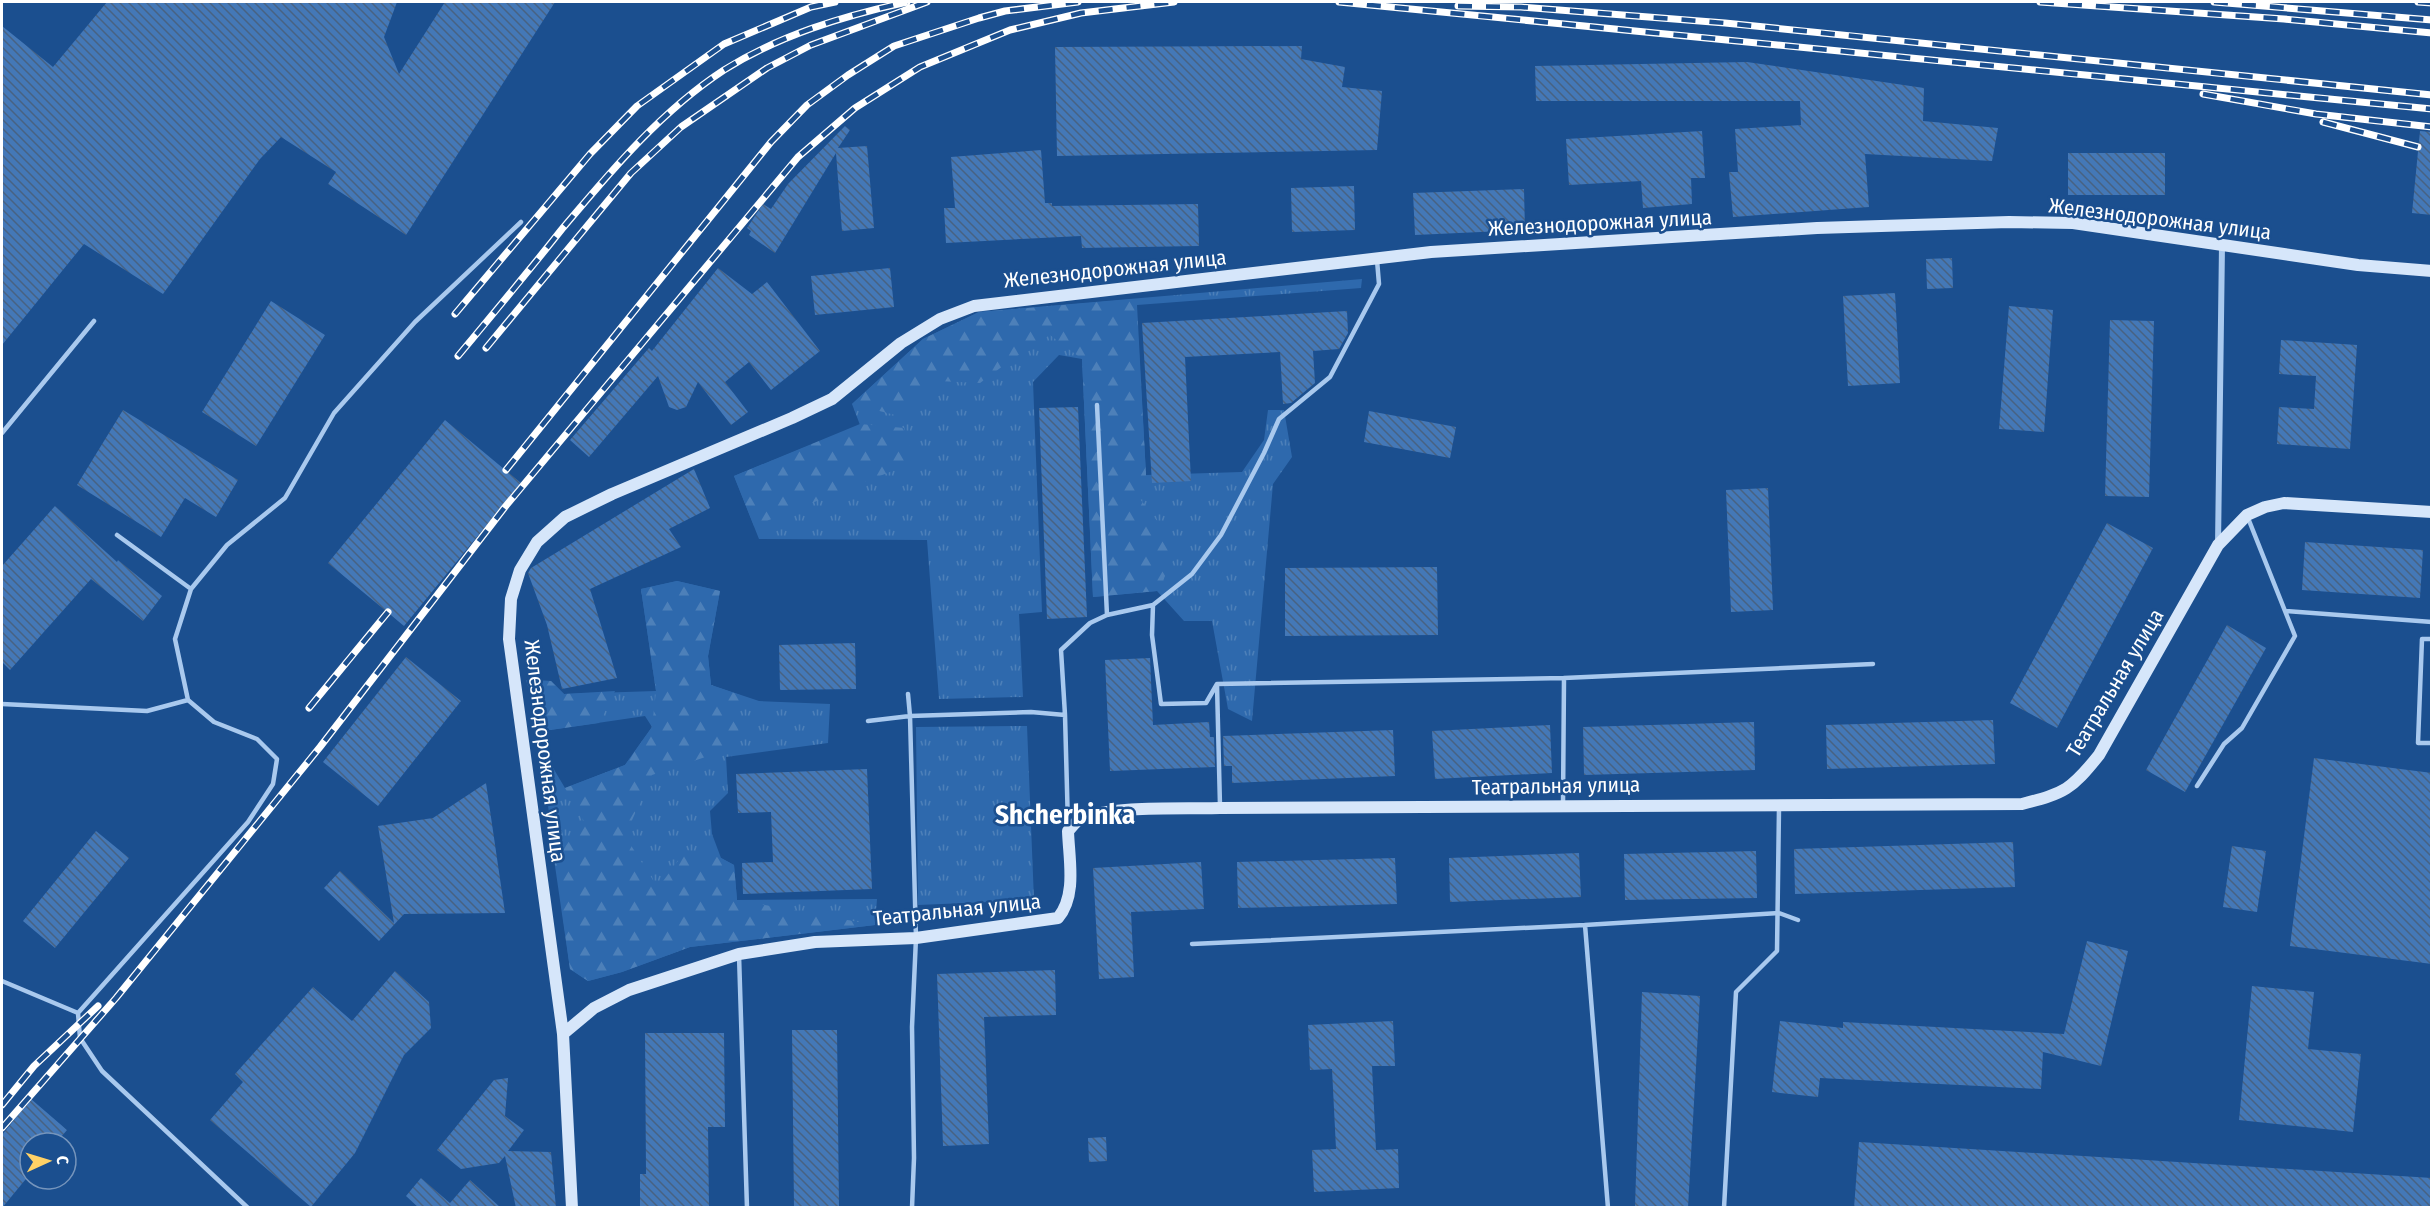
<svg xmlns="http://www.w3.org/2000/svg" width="2433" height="1209" font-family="'Fira Sans Condensed',sans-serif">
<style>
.grass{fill:url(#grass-tufts)}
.forest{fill:url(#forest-firs)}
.building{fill:url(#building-back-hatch)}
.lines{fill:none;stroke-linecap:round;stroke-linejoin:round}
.lane{stroke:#a9c9ee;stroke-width:4.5}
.street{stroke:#a9c9ee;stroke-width:6}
.secondary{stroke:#d6e6fa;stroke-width:12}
.rail-casing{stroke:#fff;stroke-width:7}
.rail{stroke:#1b4f8f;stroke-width:4.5;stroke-dasharray:14;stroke-linecap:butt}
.labels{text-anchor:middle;stroke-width:5;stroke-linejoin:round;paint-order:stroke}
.street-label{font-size:21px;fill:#fff;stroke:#1b4f8f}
.district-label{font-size:27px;font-weight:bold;fill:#fff;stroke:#1b4f8f}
</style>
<defs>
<pattern id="grass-tufts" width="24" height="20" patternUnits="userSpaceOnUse" patternTransform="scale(1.5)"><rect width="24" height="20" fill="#2e69ad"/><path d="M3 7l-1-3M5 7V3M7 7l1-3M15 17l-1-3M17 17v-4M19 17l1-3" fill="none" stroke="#4d80b9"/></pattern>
<pattern id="forest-firs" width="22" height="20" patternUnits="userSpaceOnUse" patternTransform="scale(1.5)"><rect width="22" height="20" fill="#2e69ad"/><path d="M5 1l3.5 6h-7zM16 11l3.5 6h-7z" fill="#4d80b9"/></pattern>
<pattern id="building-back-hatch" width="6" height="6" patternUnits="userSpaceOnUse" patternTransform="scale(1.5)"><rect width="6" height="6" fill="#4478b7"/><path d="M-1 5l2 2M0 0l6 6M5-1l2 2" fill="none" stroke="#486282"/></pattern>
</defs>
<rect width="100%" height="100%" fill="#1b4f8f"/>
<!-- grass -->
<path class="grass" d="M 1362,279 L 1361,288 L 1137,305 L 1146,475 L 1242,472 L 1264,440 L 1268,410 L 1284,410 L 1292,457 L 1273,484 L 1252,721 L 1228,709 L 1212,621 L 1184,621 L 1157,591 L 1093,597 L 1082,359 L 1059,355 L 1033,382 L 1042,612 L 1019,614 L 1023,697 L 939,699 L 927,540 L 759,539 L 734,476 L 860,425 L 852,404 L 923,339 L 979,312 Z
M 677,581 L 720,591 L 708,656 L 711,685 L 759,701 L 830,704 L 828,743 L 726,757 L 728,793 L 710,811 L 712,834 L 721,858 L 734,865 L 737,900 L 877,899 L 875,925 L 690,947 L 622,972 L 588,981 L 570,969 L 540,746 L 565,788 L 625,765 L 652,727 L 645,716 L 543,731 L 526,680 L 551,681 L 564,694 L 656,691 L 641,589 Z
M 1027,726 L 1034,900 L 918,905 L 916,727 Z"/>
<!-- forest -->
<path class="forest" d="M 1136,299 L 1146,475 L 1140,499 L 1179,549 L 1157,591 L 1093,597 L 1082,359 L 1050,335 L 1011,360 L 980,383 L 938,381 L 899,416 L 852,404 L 923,339 L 979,312 Z
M 860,424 L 904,428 L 915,462 L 754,526 L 734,476 Z
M 677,581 L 720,591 L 708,656 L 711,685 L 740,695 L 738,746 L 652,775 L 625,836 L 658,888 L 686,850 L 721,858 L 734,865 L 737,900 L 875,925 L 690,947 L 622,972 L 588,981 L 570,969 L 554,859 L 585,823 L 565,788 L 625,765 L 652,727 L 656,691 L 641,589 Z
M 526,680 L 551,681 L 564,694 L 615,691 L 599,723 L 543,731 Z"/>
<!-- building -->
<path class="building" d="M 107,2 L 397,2 L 384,37 L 399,74 L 445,2 L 555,2 L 406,235 L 328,184 L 336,172 L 281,137 L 260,159 L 163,294 L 84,244 L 2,345 L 2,26 L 53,67 Z
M 1302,46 L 1301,59 L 1345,67 L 1342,87 L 1382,91 L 1377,150 L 1057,156 L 1055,47 Z
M 1747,62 L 1924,88 L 1923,121 L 1998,128 L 1992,161 L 1865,154 L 1869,207 L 1733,217 L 1729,172 L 1738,172 L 1735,129 L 1801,125 L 1800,101 L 1536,101 L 1535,66 Z
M 845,126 L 850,130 L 838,148 L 867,146 L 874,228 L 842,231 L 836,153 L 775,253 L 749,235 L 751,231 L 747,228 L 763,204 L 771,209 L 788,184 Z
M 1702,131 L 1705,178 L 1691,178 L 1692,204 L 1643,208 L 1641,181 L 1569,185 L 1566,139 Z
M 2420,131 L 2432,132 L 2432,215 L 2412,213 Z
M 1041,150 L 1045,203 L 1052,203 L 1052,206 L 1198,204 L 1199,246 L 1082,248 L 1081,236 L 946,243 L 944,208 L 955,208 L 951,157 Z
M 2068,153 L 2165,153 L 2165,195 L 2068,195 Z
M 1354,186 L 1355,230 L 1292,232 L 1291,188 Z
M 1524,189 L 1525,230 L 1415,235 L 1413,193 Z
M 1952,258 L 1953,288 L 1927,289 L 1926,259 Z
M 718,268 L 752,294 L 767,282 L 820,351 L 771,390 L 749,362 L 725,382 L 748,412 L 731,425 L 698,382 L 686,407 L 677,410 L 669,407 L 658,376 L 589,457 L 570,440 L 649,348 L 652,351 Z
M 890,268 L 894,307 L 815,315 L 811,276 Z
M 1895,293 L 1900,383 L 1848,386 L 1843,296 Z
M 271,301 L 325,335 L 256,446 L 202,412 Z
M 2009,306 L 2053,310 L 2044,432 L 1999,429 Z
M 1347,311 L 1348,333 L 1339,349 L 1313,351 L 1315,383 L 1291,403 L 1283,404 L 1280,352 L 1185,357 L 1191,481 L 1152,483 L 1142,323 Z
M 2110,320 L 2154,321 L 2149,497 L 2105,496 Z
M 2281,340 L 2357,345 L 2350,449 L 2277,444 L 2279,407 L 2314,409 L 2316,376 L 2279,374 Z
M 1078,407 L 1087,617 L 1047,619 L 1039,408 Z
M 123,410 L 238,480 L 216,517 L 185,498 L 161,537 L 77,485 Z
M 1369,411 L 1456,427 L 1450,458 L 1364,442 Z
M 445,420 L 521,483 L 404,626 L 328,563 Z
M 694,469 L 710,508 L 669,529 L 681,547 L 590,589 L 617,678 L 562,689 L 547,625 L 528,573 L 531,568 Z
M 1768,488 L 1773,610 L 1731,612 L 1726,490 Z
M 55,506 L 117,562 L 118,560 L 162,596 L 143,621 L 91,579 L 10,670 L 2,662 L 2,566 Z
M 2107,523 L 2153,548 L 2057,728 L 2010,703 Z
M 2305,542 L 2423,550 L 2420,598 L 2302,590 Z
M 1437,567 L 1438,635 L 1285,636 L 1285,568 Z
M 2227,625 L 2266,648 L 2185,792 L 2146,770 Z
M 855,643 L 856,689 L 780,690 L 779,645 Z
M 406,657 L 461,701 L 378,806 L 323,762 Z
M 1150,658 L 1153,725 L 1209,722 L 1210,737 L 1214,737 L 1215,767 L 1110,771 L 1105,660 Z
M 1993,720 L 1995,764 L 1827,769 L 1826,725 Z
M 1754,722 L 1755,770 L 1584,775 L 1583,727 Z
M 1550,725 L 1552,773 L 1435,779 L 1432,731 Z
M 1393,730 L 1395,776 L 1232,783 L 1232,766 L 1224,766 L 1223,736 Z
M 2314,758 L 2432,773 L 2432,964 L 2290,946 Z
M 867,769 L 872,889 L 743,894 L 742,863 L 773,862 L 771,812 L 738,813 L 736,774 Z
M 486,783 L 505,913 L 404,914 L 379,941 L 324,888 L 340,871 L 394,923 L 378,826 L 433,818 Z
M 96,831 L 129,858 L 55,948 L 23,921 Z
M 2013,842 L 2015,887 L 1795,894 L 1794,849 Z
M 2232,846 L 2266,851 L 2257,912 L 2223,907 Z
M 1756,851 L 1757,898 L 1625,900 L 1624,854 Z
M 1579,853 L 1581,897 L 1450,902 L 1449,858 Z
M 1395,858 L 1397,904 L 1238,908 L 1237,862 Z
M 1201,862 L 1204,909 L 1131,912 L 1134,977 L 1099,979 L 1093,868 Z
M 2087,941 L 2128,951 L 2101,1066 L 2043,1052 L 2041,1089 L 1820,1078 L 1818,1097 L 1772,1092 L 1780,1021 L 1843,1028 L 1843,1022 L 2064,1034 Z
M 1055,970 L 1056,1015 L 984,1017 L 989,1144 L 943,1146 L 937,974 Z
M 395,971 L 429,1002 L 431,1028 L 404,1055 L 355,1153 L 311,1207 L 210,1120 L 243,1082 L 235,1074 L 313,987 L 352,1021 Z
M 2252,986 L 2314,992 L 2308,1049 L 2361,1054 L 2353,1132 L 2239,1120 Z
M 1642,992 L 1700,996 L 1688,1208 L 1635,1206 Z
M 1393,1021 L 1395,1066 L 1372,1066 L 1376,1150 L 1398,1149 L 1399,1188 L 1314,1192 L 1312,1150 L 1336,1149 L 1332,1069 L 1310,1070 L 1308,1025 Z
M 792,1030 L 837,1030 L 839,1208 L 794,1208 Z
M 645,1033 L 724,1033 L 725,1127 L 708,1127 L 709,1208 L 640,1208 L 640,1174 L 646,1174 Z
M 508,1078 L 505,1116 L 524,1130 L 508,1151 L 551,1152 L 556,1208 L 516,1208 L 505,1156 L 499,1163 L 461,1169 L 437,1150 L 494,1080 Z
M 31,1099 L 67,1130 L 56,1143 L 30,1143 L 30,1174 L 2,1208 L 2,1135 Z
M 1106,1137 L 1107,1161 L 1089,1162 L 1088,1138 Z
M 1859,1142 L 2432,1178 L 2432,1208 L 1854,1208 Z
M 421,1178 L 450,1203 L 470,1180 L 501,1208 L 419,1208 L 406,1196 Z"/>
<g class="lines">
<!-- lane -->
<path class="lane" d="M 1377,260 L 1379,284 L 1330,377 L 1279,419 L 1264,453 L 1221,535 L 1192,574 L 1153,605 L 1152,635 L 1161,704 L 1206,703 L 1217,684 L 1564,678
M 2,433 L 94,321
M 2248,518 L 2285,611 L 2432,622
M 117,535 L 191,589
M 1107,615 L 1153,605
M 2432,639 L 2422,639 L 2418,743 L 2432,743
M 1217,685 L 1220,806
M 2,704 L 147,711 L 188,700
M 1065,715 L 1061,650 L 1090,623 L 1107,615 L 1097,405
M 868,721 L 910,716 L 908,694
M 2197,786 L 2224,744 L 2242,728 L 2295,636 L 2285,611
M 1563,805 L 1564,678 L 1873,664
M 1585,925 L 1608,1208
M 1192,944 L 1585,925 L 1779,913 L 1798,920
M 739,955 L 747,1208
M 2,981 L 78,1013
M 248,1208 L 102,1071 L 80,1038 L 78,1013 L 248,822 L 273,784 L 277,759 L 257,739 L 214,722 L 188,700 L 175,639 L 191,589 L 227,545 L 285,498 L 334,413 L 415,322 L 521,222
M 912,1208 L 914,1158 L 912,1027 L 916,938 L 910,716 L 1031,712 L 1065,715 L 1068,826
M 1724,1208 L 1736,992 L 1777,951 L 1779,808"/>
<!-- street -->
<path class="street" d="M 2218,545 L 2222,245"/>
<!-- secondary -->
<path class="secondary" d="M 563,1034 L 594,1008 L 629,990 L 739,954 L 815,942 L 916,938 L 1058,918 C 1077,895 1069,860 1068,831 C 1072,827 1076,821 1081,819 C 1109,805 1187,809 1220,808 L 2022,804 C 2065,793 2071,790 2099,755 L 2218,545 L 2247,515 L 2265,507 L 2284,503 L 2432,512
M 572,1208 L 563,1034 L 509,639 L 511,599 L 520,570 L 537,542 L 565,517 L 612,494 L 792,418 L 832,399 L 901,343 L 940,319 L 974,306 L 1431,252 L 1817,228 L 2009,222 L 2073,223 L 2358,265 L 2432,271"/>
<defs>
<path id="rail" d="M 1339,2 L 2432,109
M 2040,2 L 2284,19 L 2432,33
M 2214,2 L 2432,20
M 2418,2 L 2432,3
M 1458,6 L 1521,7 L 1725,23 L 2432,95
M 2203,94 L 2316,114 L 2432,127
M 2323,122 L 2418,147
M 455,314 L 590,154 L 637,106 L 724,44 L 811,7 L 835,2
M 486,348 L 631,173 L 681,127 L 767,68 L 811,45 L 927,2
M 458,356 C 493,314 528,272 562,229 C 611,171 660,112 724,70 C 780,35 843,16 907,2
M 506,470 L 771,142 L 807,105 L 848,75 L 894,46 L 979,18 L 1005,11 L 1078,2
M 309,708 L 388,612
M 2,1105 L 34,1066 L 98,1006
M 2,1128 L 116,998 L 320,747 L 505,507 L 798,157 L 855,108 L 920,67 L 1010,30 L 1081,13 L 1174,2"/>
</defs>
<!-- rail casing -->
<use href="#rail" class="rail-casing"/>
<!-- rail -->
<use href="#rail" class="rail"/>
</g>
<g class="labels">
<!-- street labels -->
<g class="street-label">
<text transform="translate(2160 219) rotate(7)" y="7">Железнодорожная улица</text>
<text transform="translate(1600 223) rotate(-3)" y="7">Железнодорожная улица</text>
<text transform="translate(1115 269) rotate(-6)" y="7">Железнодорожная улица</text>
<text transform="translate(2115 683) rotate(-59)" y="7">Театральная улица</text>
<text transform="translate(545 751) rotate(83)" y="7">Железнодорожная улица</text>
<text transform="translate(1556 786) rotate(-1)" y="7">Театральная улица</text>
<text transform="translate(957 910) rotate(-6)" y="7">Театральная улица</text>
</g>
<!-- district labels -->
<g class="district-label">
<text x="1065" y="824">Shcherbinka</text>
</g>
</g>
<!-- border -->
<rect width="2433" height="1209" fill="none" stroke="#ffffff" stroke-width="6"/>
<!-- north arrow -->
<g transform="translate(48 1161) rotate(86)"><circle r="28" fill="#1b4f8f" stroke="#7695bc" stroke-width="1.5"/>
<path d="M0-4.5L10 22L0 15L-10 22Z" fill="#ffd166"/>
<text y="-9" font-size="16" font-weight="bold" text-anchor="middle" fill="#ffffff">С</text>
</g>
</svg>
